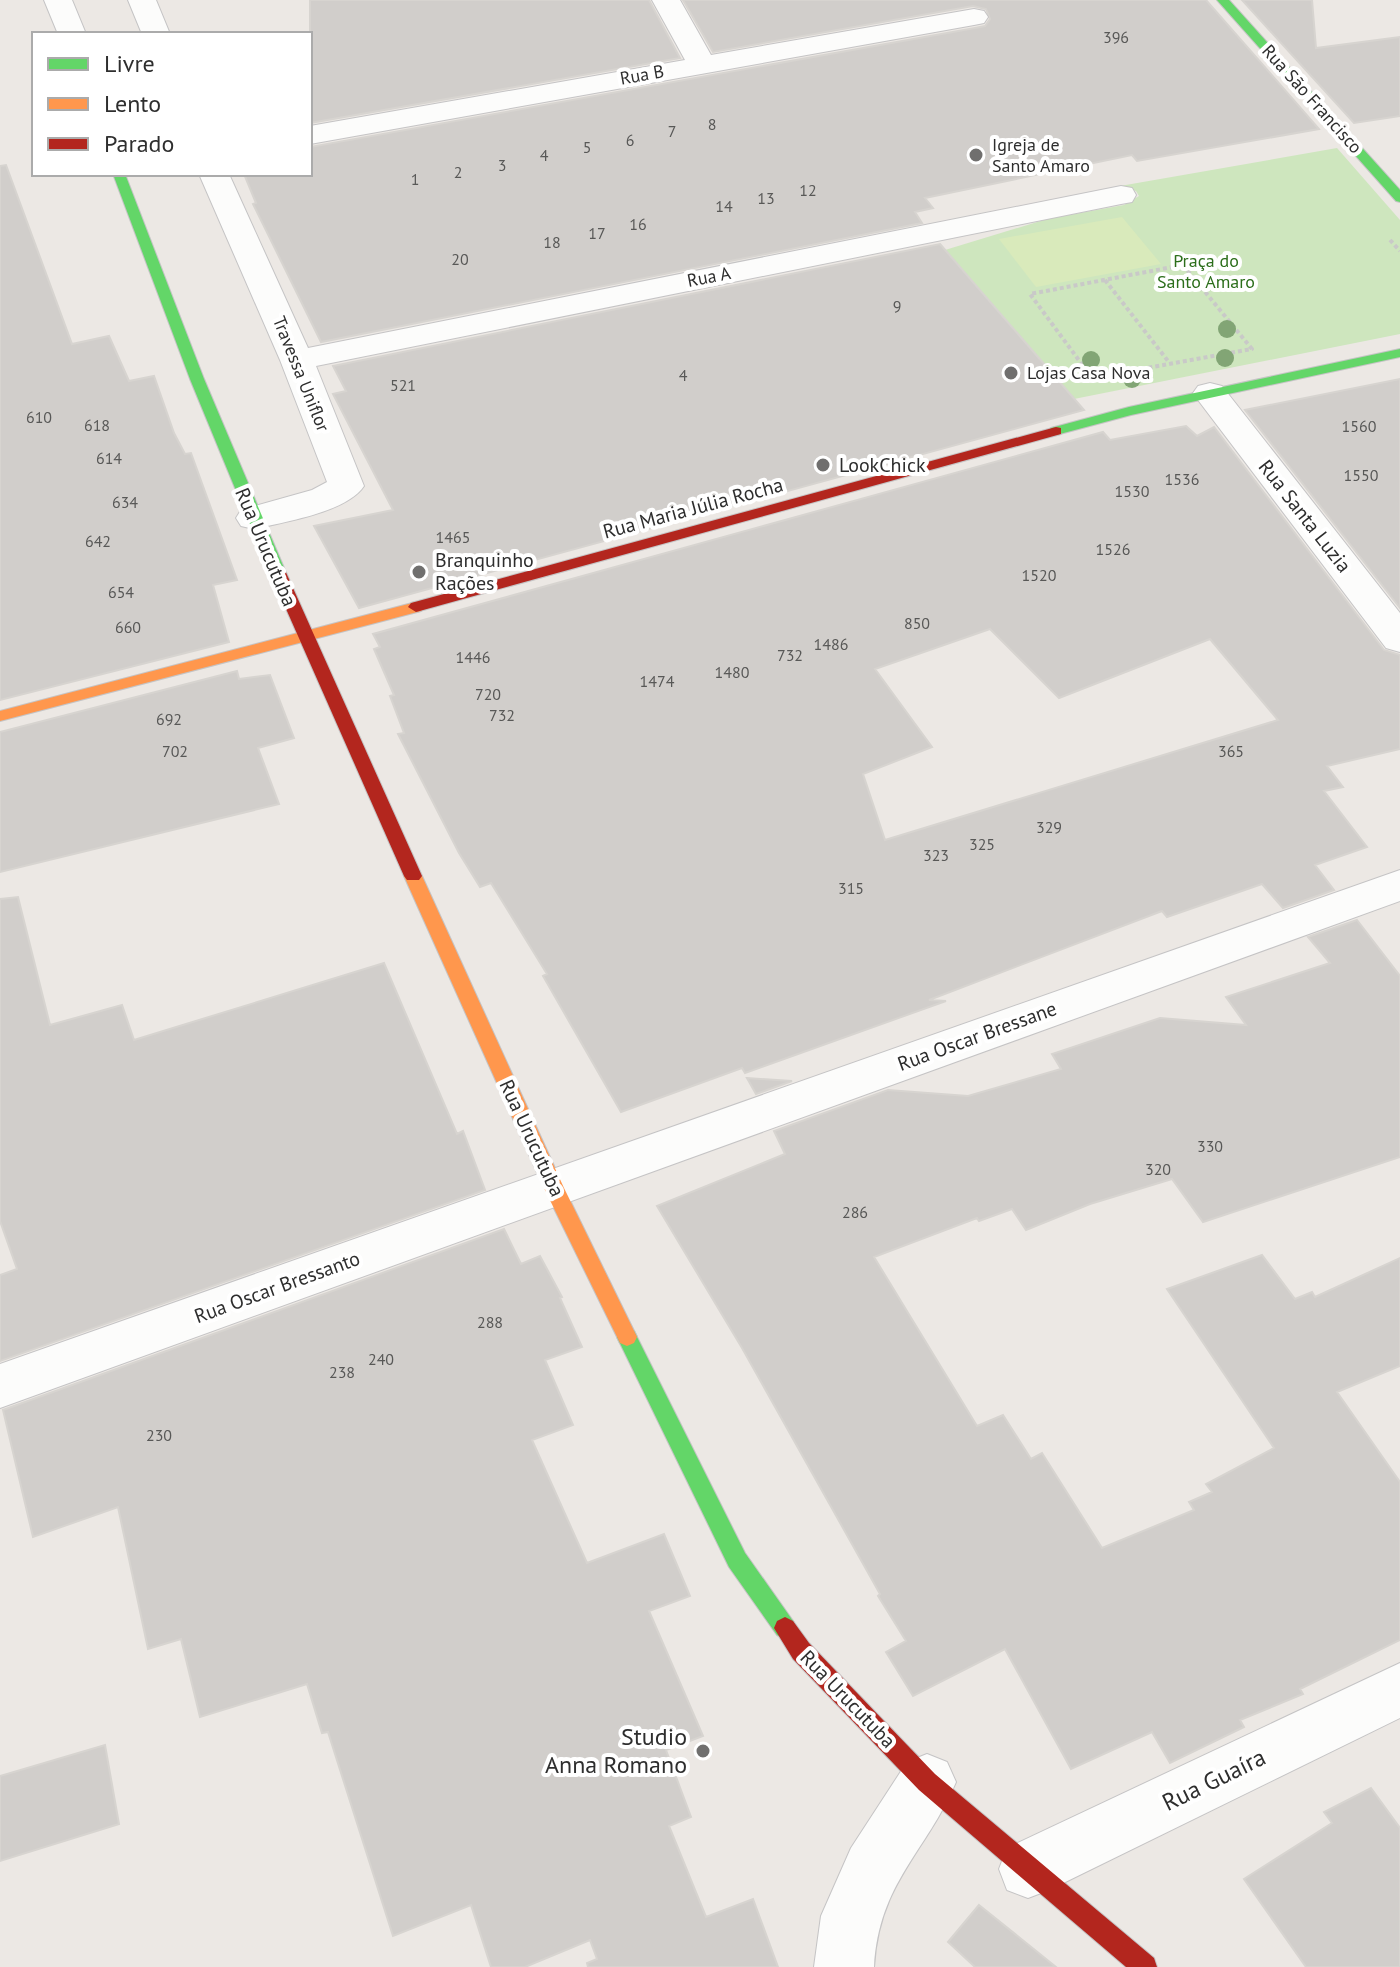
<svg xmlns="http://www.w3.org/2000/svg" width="1400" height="1967" font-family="'PT Sans',sans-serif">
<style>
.green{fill:#cee6be}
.pitch{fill:#d9eabb}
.building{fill:#d1cecb;stroke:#d7d4d0;stroke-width:2;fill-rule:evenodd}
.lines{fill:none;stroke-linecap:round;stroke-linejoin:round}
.street-casing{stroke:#c5c4c5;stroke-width:2}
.fast-casing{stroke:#c5c4c5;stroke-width:2}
.slow-casing{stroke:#c5c4c5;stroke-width:2}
.jam-casing{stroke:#c5c4c5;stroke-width:2}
.path{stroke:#c9c9c8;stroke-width:4;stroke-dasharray:4 3;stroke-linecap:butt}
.street{fill:#fcfcfb;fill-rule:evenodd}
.fast{fill:#63d668;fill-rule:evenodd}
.slow{fill:#ff974d;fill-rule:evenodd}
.jam{fill:#b3261e;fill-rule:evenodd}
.tree{fill:#82a575}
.poi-dot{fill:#706f6e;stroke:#fff;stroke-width:3}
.labels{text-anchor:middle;stroke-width:8;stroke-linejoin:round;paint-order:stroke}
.number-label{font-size:16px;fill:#585857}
.far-street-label{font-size:18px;fill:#2e2e2e;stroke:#fff}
.far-poi-label{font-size:18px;fill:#2e2e2e;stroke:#fff;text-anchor:start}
.far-park-label{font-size:18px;fill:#2c6e1b;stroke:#fff}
.poi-label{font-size:20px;fill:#2e2e2e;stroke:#fff;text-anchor:start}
.street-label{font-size:20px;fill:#2e2e2e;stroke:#fff}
.near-poi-label{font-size:24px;fill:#2e2e2e;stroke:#fff;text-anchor:end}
.near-street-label{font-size:24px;fill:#2e2e2e;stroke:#fff}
</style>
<rect width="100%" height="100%" fill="#ece8e4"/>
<!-- green -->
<path class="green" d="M 1337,148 L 1400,220 L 1400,334 L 1074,399 L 945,250 L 1047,219 L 1124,205 L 1139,196 L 1136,191 L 1120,186 Z"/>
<!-- pitch -->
<path class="pitch" d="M 1122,217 L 1161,264 L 1036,287 L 999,239 Z"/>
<!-- building -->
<path class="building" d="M 310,0 L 649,0 L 680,58 L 310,123 Z
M 683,0 L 1206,0 L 1319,129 L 1137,161 L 1132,155 L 925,198 L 933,208 L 915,212 L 922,223 L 321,342 L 253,204 L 256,203 L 244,174 L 310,174 L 310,147 L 975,28 L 985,26 L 990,19 L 986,9 L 973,6 L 713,52 Z
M 1242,0 L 1312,0 L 1316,48 L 1400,37 L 1400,116 L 1354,123 Z
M 6,165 L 72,344 L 109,336 L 129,381 L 154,376 L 174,433 L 185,454 L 191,453 L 237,580 L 213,585 L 229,642 L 0,700 L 0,166 Z
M 940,244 L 1084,410 L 359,608 L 314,526 L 393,510 L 333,394 L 346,391 L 333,366 Z
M 1400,379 L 1400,608 L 1245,410 Z
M 1186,426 L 1197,436 L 1214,427 L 1384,650 L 1400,655 L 1400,749 L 1327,766 L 1343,787 L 1324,791 L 1367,847 L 1315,865 L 1334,890 L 1283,908 L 1262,884 L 1167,917 L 1162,911 L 929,1000 L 946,1001 L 745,1073 L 742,1068 L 621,1112 L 543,976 L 547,974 L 491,883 L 480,887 L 459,853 L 398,734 L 404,733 L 390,696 L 394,695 L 374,649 L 380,647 L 373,634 L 1103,432 L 1110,440 ZM 990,629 L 1059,698 L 1210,639 L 1278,720 L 885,840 L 863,774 L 932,747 L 875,669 Z
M 237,671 L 239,679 L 270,675 L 294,738 L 258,748 L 279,804 L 0,872 L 0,732 Z
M 18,897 L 50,1025 L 122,1005 L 134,1040 L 384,963 L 457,1134 L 463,1131 L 485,1190 L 0,1361 L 0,1275 L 17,1269 L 0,1221 L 0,899 Z
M 1357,920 L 1400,976 L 1400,1157 L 1203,1222 L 1172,1179 L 1090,1204 L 1026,1230 L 1012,1209 L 979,1221 L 977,1218 L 874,1257 L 977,1426 L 1003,1415 L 1031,1459 L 1042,1453 L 1102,1548 L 1194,1510 L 1189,1502 L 1212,1492 L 1206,1484 L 1274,1448 L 1167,1289 L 1262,1255 L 1295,1299 L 1312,1292 L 1315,1297 L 1400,1258 L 1400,1366 L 1337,1392 L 1400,1482 L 1400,1640 L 1300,1689 L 1303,1694 L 1240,1720 L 1244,1727 L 1170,1763 L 1152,1732 L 1071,1769 L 1005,1649 L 913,1696 L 886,1652 L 906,1641 L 878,1596 L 880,1594 L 742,1348 L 657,1206 L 785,1154 L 774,1131 L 888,1090 L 968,1096 L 1061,1069 L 1052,1054 L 1160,1018 L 1246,1025 L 1226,997 L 1330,963 L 1308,937 Z
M 747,1078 L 792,1081 L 756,1094 Z
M 504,1229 L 521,1264 L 540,1256 L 562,1297 L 560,1298 L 582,1347 L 545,1360 L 573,1425 L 532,1440 L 587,1563 L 664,1534 L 690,1596 L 649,1611 L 703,1736 L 666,1750 L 691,1817 L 669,1826 L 706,1917 L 753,1899 L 778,1967 L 588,1967 L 587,1963 L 597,1959 L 590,1940 L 525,1967 L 491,1967 L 471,1905 L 393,1936 L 328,1732 L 322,1733 L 307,1684 L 200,1717 L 181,1639 L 148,1649 L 118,1507 L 33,1537 L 3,1410 Z
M 105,1745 L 119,1824 L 0,1861 L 0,1776 Z
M 1371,1788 L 1400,1828 L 1400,1967 L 1306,1967 L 1244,1879 L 1332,1823 L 1324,1812 Z
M 979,1905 L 1056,1967 L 975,1967 L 948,1942 Z"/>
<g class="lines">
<defs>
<path id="street" d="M 44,0 L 72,0 L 86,34 L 58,34 Z
M 128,0 L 156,0 L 170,34 L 142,34 Z
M 652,0 L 680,0 L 711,55 L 974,9 L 984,11 L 988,17 L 984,23 L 974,25 L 310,144 L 310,126 L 685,60 Z
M 199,174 L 229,174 L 308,348 L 1121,186 L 1132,188 L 1136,195 L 1132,202 L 1121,204 L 316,366 L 364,486 C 347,512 284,522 254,529 L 241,526 L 236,518 L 241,510 L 312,490 L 327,482 L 280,360 Z
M 1210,383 L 1222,386 L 1400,613 L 1400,652 L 1386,648 L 1198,400 L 1193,393 L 1198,386 Z
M 1400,870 L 1400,901 L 0,1408 L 0,1364 Z
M 1400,1663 L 1400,1718 L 1049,1890 L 1028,1898 L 1007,1890 L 999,1869 L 1007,1848 Z
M 927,1754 L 947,1762 L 956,1782 C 926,1853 879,1882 874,1967 L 814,1967 L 821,1916 L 851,1848 L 907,1762 Z"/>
<path id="fast" d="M 1217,0 L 1229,0 L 1400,190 L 1400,202 L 1396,201 Z
M 113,174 L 125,174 L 204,379 L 284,568 L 281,571 L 271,571 L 268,568 L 190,379 Z
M 1400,349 L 1400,357 L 1131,415 L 1056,435 L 1049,431 L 1051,428 L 1129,407 Z
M 627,1328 L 634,1331 L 745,1553 L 793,1621 L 796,1628 L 793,1635 L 785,1639 L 777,1635 L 729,1567 L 617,1337 L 620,1331 Z"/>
<path id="slow" d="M 416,602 L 421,603 L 424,607 L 421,611 L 0,721 L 0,711 Z
M 413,870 L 422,876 L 564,1188 L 637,1337 L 634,1343 L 627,1346 L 620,1343 L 544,1188 L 404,876 Z"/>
<path id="jam" d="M 1056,427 L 1061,428 L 1061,434 L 416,612 L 408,607 L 411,603 Z
M 276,563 L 284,568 L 422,876 L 419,880 L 407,880 L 404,876 L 268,568 Z
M 785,1617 L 793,1621 L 809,1643 L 935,1774 L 1154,1958 L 1157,1967 L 1126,1967 L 919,1790 L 793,1659 L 774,1628 L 777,1621 Z"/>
</defs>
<!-- street casing -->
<use href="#street" class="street-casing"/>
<!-- fast casing -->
<use href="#fast" class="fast-casing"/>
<!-- slow casing -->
<use href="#slow" class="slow-casing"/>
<!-- jam casing -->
<use href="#jam" class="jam-casing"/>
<!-- path -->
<path class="path" d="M 1390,240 L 1400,251
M 1183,265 L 1252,349 L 1092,378 L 1030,294 Z
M 1105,280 L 1168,361"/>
<!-- street -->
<use href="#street" class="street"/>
<!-- fast -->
<use href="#fast" class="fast"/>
<!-- slow -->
<use href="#slow" class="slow"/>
<!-- jam -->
<use href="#jam" class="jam"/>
</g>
<!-- trees -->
<g class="tree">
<circle cx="1227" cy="329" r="9"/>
<circle cx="1225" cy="358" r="9"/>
<circle cx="1091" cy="360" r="9"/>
<circle cx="1132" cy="379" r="9"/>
</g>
<!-- markers -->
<g class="poi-dot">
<circle cx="976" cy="155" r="8"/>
<circle cx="1011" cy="373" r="8"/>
<circle cx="823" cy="465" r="8"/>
<circle cx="419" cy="572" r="8"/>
<circle cx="703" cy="1751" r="8"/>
</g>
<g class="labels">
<!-- number labels -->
<g class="number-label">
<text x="1116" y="43">396</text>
<text x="712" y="130">8</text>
<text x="672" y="137">7</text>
<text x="630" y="146">6</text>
<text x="587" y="153">5</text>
<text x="544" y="161">4</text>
<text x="502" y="171">3</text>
<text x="458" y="178">2</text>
<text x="415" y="185">1</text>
<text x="808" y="196">12</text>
<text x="766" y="204">13</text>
<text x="724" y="212">14</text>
<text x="638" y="230">16</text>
<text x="597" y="239">17</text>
<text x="552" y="248">18</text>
<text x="460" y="265">20</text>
<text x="897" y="312">9</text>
<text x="683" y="381">4</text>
<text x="403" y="391">521</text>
<text x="39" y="423">610</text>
<text x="97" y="431">618</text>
<text x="1359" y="432">1560</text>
<text x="109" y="464">614</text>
<text x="1361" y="481">1550</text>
<text x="1182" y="485">1536</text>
<text x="1132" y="497">1530</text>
<text x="125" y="508">634</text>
<text x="453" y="543">1465</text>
<text x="98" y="547">642</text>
<text x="1113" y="555">1526</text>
<text x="1039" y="581">1520</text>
<text x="121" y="598">654</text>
<text x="917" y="629">850</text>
<text x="128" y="633">660</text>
<text x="831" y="650">1486</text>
<text x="790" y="661">732</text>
<text x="473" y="663">1446</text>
<text x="732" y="678">1480</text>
<text x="657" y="687">1474</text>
<text x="488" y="700">720</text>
<text x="502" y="721">732</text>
<text x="169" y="725">692</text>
<text x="175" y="757">702</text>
<text x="1231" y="757">365</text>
<text x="1049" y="833">329</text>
<text x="982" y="850">325</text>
<text x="936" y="861">323</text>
<text x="851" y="894">315</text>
<text x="1210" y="1152">330</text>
<text x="1158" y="1175">320</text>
<text x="855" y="1218">286</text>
<text x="490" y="1328">288</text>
<text x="381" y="1365">240</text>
<text x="342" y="1378">238</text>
<text x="159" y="1441">230</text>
</g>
<!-- far-street labels -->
<g class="far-street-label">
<text transform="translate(642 75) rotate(-10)" y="6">Rua B</text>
<text transform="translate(1312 99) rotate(48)" y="6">Rua São Francisco</text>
<text transform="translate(709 277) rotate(-11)" y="6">Rua A</text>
<text transform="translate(301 374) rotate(68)" y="6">Travessa Uniflor</text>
</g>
<!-- far-poi labels -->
<g class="far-poi-label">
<text x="992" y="151">Igreja de<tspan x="992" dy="21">Santo Amaro</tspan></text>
<text x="1027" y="379">Lojas Casa Nova</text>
</g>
<!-- far-park labels -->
<g class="far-park-label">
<text x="1206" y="267">Praça do<tspan x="1206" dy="21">Santo Amaro</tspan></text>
</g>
<!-- poi labels -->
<g class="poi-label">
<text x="839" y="472">LookChick</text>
<text x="435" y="567">Branquinho<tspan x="435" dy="23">Rações</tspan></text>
</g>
<!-- street labels -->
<g class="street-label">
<text transform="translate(693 508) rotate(-15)" y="7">Rua Maria Júlia Rocha</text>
<text transform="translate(1305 516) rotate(52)" y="7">Rua Santa Luzia</text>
<text transform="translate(266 547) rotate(67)" y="7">Rua Urucutuba</text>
<text transform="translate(977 1036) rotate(-20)" y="7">Rua Oscar Bressane</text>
<text transform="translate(532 1138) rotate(65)" y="7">Rua Urucutuba</text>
<text transform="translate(277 1287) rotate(-20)" y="7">Rua Oscar Bressanto</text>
<text transform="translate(848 1699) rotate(46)" y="7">Rua Urucutuba</text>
</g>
<!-- near-poi labels -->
<g class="near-poi-label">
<text x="687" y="1745">Studio<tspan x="687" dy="28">Anna Romano</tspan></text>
</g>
<!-- near-street labels -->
<g class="near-street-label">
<text transform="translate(1214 1780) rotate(-26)" y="8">Rua Guaíra</text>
</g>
</g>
<!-- legend -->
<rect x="32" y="32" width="280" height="144" fill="#ffffff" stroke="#ababab" stroke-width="2"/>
<rect x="48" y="58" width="40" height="12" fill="#63d668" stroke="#ababab" stroke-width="2"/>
<text x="104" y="72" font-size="24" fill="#2e2e2e">Livre</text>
<rect x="48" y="98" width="40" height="12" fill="#ff974d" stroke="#ababab" stroke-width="2"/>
<text x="104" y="112" font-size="24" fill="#2e2e2e">Lento</text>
<rect x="48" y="138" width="40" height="12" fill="#b3261e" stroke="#ababab" stroke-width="2"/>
<text x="104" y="152" font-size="24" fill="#2e2e2e">Parado</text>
</svg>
